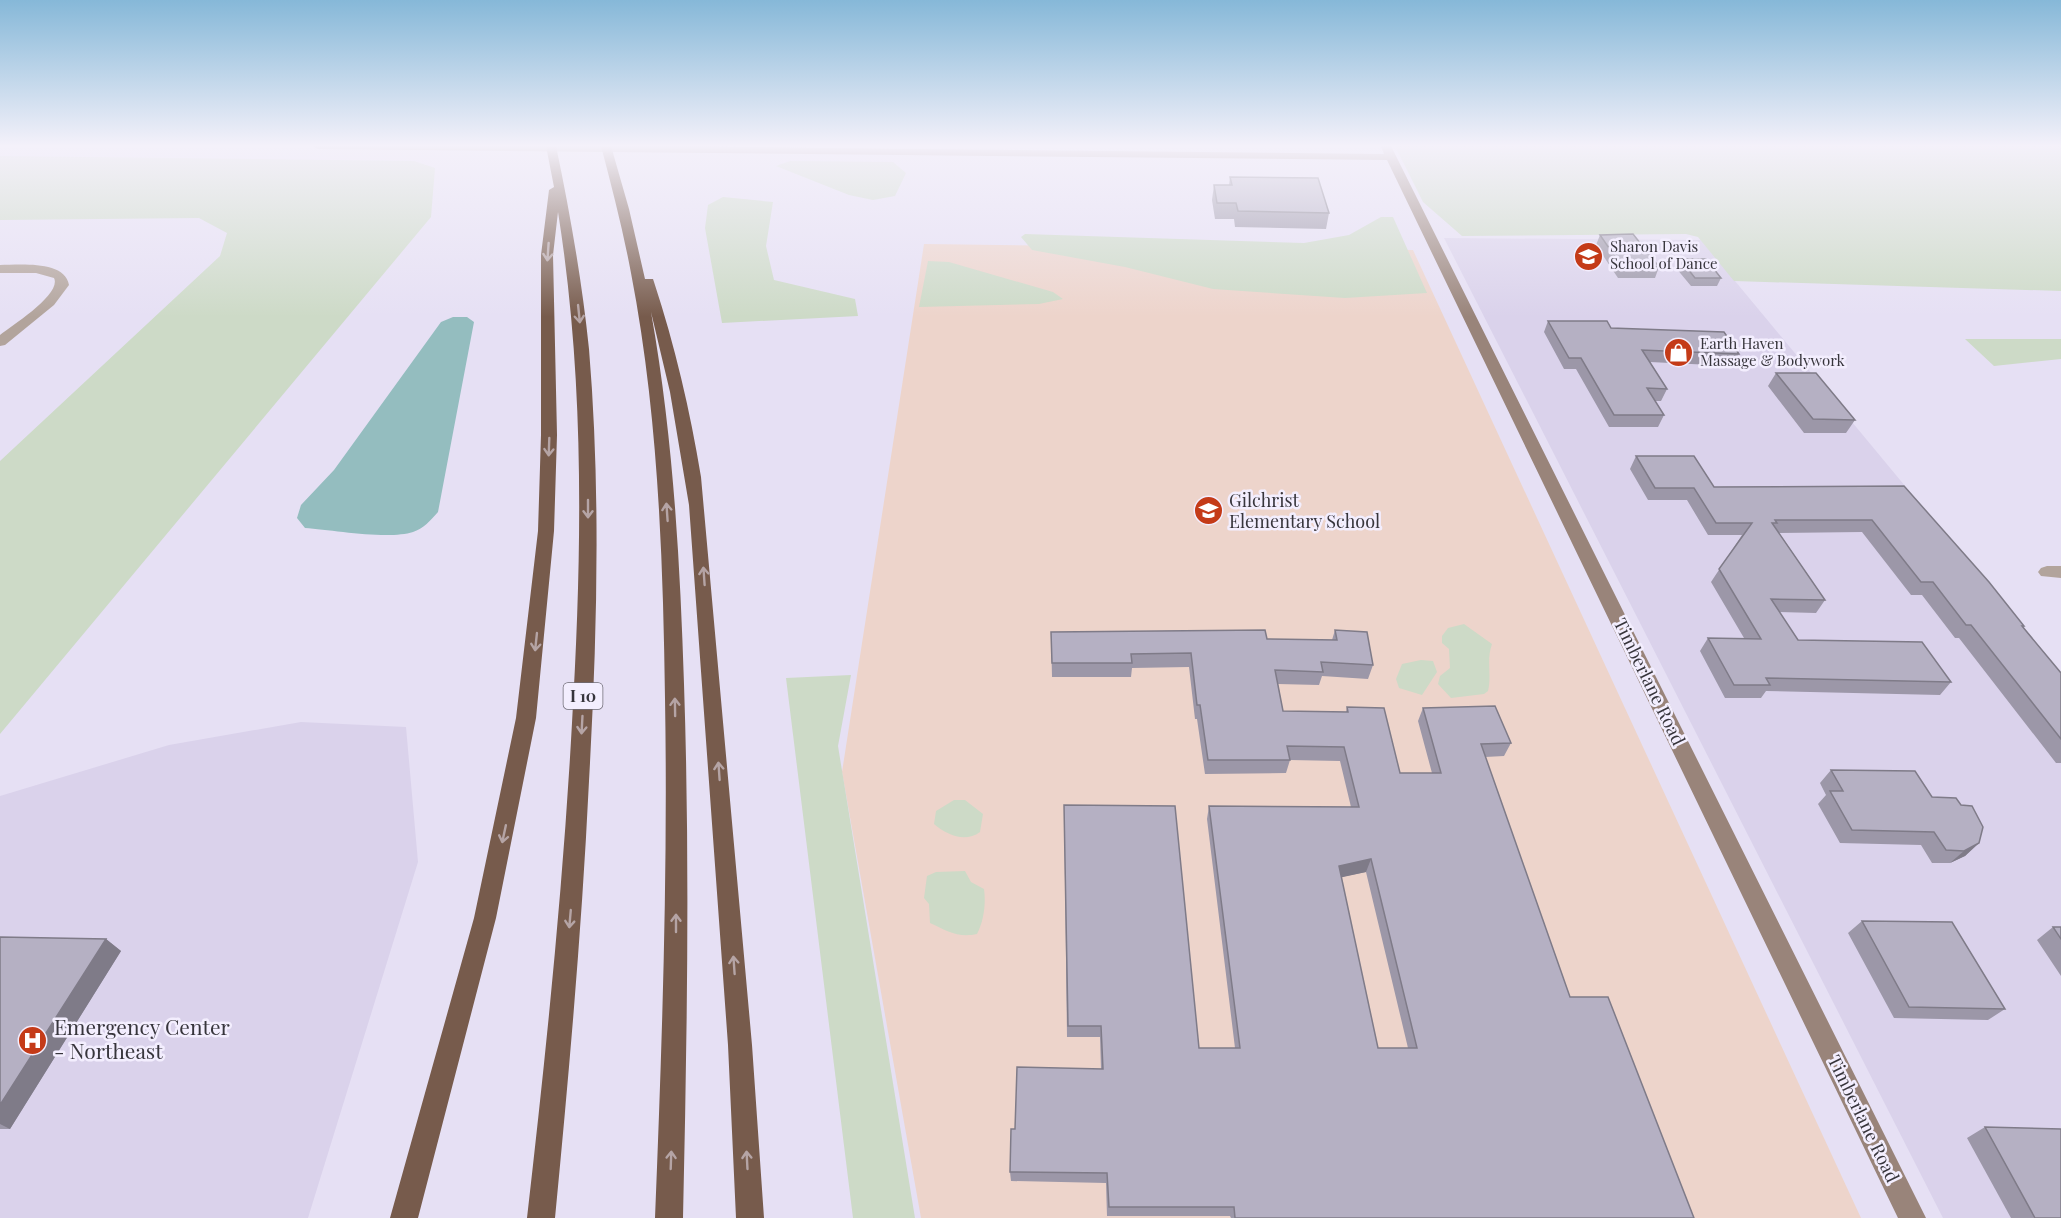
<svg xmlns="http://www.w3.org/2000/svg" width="2061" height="1218" font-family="'Playfair Display',serif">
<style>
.built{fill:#dad2eb}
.education{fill:#edd4cb}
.green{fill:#cddac7}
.water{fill:#94bdbf}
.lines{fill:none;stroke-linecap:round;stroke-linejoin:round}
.street{fill:#b2a49c;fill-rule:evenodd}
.secondary{fill:#99847a;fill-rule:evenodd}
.highway{fill:#775b4c;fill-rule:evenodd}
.wall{fill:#9c97a8;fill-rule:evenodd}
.shaded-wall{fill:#7f7b88}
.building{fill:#b5b0c3;stroke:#7f7b88;stroke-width:1.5;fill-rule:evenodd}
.oneway{stroke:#b5a4a5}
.labels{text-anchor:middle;stroke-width:5;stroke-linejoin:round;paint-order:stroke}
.far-poi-label{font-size:15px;fill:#37353c;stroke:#f3eefe;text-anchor:start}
.shield{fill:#f3eefe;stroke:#6f6c76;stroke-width:1.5}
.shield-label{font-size:16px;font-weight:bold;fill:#37353c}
.poi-label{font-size:18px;fill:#37353c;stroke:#f3eefe;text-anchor:start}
.street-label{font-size:18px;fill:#37353c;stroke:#f3eefe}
.near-poi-label{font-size:21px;fill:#37353c;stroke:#f3eefe;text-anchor:start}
</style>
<rect width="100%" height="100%" fill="#e6e0f4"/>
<!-- built -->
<path class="built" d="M 1444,238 L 1701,240 L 2061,674 L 2061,1218 L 1943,1218 Z
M 301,722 L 406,727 L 418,862 L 308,1218 L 0,1218 L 0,796 L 169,745 Z"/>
<!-- education -->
<path class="education" d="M 924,244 L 1413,250 L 1861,1218 L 921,1218 L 842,772 Z"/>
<!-- green -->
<path class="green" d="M 1395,146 L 2061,146 L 2061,291 L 1734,281 L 1698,237 L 1686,234 L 1462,236 L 1423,202 Z
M 0,156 L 414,161 L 435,168 L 431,217 L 0,734 L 0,461 L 220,256 L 227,233 L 199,218 L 0,220 Z
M 790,161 L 893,162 L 906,173 L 895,196 L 873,200 L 849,195 L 776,166 Z
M 723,197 L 773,202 L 766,246 L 774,280 L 855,299 L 858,316 L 722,323 L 705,228 L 708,205 Z
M 1381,217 L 1393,217 L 1427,293 L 1345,298 L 1213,289 L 1125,267 L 1032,250 L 1021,237 L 1025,234 L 1304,243 L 1349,235 Z
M 928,261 L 949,262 L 1053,292 L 1063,299 L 1039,304 L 919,307 Z
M 1965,339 L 2061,339 L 2061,359 L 1994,366 Z
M 1464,624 L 1492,644 C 1486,660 1492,675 1488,691 L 1484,694 L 1451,698 L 1438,684 L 1440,676 L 1450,668 L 1449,649 L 1442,643 L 1442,636 L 1448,628 Z
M 1421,660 L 1433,661 L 1437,672 L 1422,695 L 1399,688 L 1396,679 L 1402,664 Z
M 851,675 L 838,746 L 915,1218 L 853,1218 L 786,678 Z
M 954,800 L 965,800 L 983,814 L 980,832 C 965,843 947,835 934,824 L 936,811 Z
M 965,871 L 971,882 L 984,889 C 986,903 984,921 977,934 C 958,938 947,931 930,923 L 929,904 L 924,898 L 927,876 L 936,872 Z"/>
<!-- water -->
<path class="water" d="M 453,317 L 467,317 L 474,322 L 438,512 C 431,520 423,529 413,532 C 388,540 333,530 305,528 L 297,518 L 301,505 L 334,470 L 441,322 Z"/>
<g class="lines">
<!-- street -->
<path class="street" d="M 0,265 C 19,265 65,260 69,285 L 54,305 L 5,345 L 0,346 L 0,335 C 13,325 62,294 54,278 L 36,273 L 0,273 Z
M 2047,566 L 2061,566 L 2061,578 L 2041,576 L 2038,572 L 2041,568 Z"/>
<!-- secondary -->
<path class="secondary" d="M 313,146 L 652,146 L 1384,154 L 1381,146 L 1391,146 L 1926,1218 L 1898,1218 L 1387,160 L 318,149 Z"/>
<!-- highway -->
<path class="highway" d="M 546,146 L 556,146 C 570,213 582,281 589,349 C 601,493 597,638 589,781 C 582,927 569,1073 555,1218 L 527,1218 C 546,1053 563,888 572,723 C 582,552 585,381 558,212 L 553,255 L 557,435 L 554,531 L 536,718 L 496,918 L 418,1218 L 390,1218 L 474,918 L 516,718 L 538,531 L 541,435 L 541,255 L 549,190 L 554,187 Z
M 601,146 L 611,146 L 629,209 L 645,279 L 653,279 L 654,282 C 675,346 690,410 701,477 L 752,1045 L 764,1218 L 736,1218 L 728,1045 L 689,505 L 670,392 L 651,312 C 673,435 680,560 684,684 C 690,862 687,1040 683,1218 L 655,1218 C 662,1045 668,872 665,698 C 663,556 658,412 631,273 C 623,230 612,188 601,146 Z"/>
</g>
<!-- wall -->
<path class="wall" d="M 1230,177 L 1329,213 L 1326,229 L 1235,227 L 1234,219 L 1215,219 L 1212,200 L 1214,185 L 1229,185 Z
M 1600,235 L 1659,267 L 1655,278 L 1618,278 L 1596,245 Z
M 1680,259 L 1721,278 L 1717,286 L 1691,286 L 1676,268 Z
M 1548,321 L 1611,328 L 1739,354 L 1732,366 L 1650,362 L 1667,389 L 1661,401 L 1655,401 L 1664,415 L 1658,427 L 1609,427 L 1576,369 L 1564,369 L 1544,332 Z
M 1776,373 L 1855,420 L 1846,433 L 1804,433 L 1768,386 Z
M 1636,456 L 1714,487 L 1904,486 L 2024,626 L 2023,627 L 2061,673 L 2061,763 L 2056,763 L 1959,638 L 1955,638 L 1922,595 L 1911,595 L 1862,532 L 1779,533 L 1825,600 L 1816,613 L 1779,612 L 1798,640 L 1951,682 L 1940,695 L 1766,691 L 1761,698 L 1725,698 L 1700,651 L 1708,638 L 1744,638 L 1711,582 L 1742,535 L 1708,535 L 1687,500 L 1648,500 L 1630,469 Z
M 1335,630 L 1373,665 L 1368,679 L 1322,676 L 1319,685 L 1278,684 L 1283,711 L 1346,712 L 1347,707 L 1400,773 L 1432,773 L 1418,721 L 1423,708 L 1511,743 L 1504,756 L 1485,757 L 1570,997 L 1694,1218 L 1231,1218 L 1230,1216 L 1107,1216 L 1106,1183 L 1011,1181 L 1010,1172 L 1015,1129 L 1101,1069 L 1100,1037 L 1067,1037 L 1064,805 L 1199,1048 L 1235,1048 L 1207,819 L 1209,806 L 1351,807 L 1340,761 L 1290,760 L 1286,773 L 1205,774 L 1197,719 L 1195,719 L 1189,667 L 1132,668 L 1131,677 L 1052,677 L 1051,632 L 1267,639 L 1332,640 ZM 1366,872 L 1408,1048 L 1378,1048 L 1341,877 Z
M 1831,770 L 1932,797 L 1979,843 L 1965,856 L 1950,863 L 1932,863 L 1921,845 L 1840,843 L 1818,804 L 1826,795 L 1820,783 Z
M 1862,921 L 2005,1009 L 1988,1020 L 1894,1018 L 1848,933 Z
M 2053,927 L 2061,927 L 2061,976 L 2037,940 Z
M 0,937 L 106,939 L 121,951 L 10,1129 L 0,1129 Z
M 1985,1127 L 2061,1218 L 2011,1218 L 1967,1138 Z"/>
<!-- shaded-wall -->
<path class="shaded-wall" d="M 1979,843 L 1965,856 L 1950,863 L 1964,851 Z
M 1371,859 L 1366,872 L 1334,879 L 1339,866 Z
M 106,939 L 121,951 L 10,1129 L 0,1124 L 0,1105 Z"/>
<!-- building -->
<path class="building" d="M 1230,177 L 1318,178 L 1329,213 L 1238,211 L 1236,203 L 1217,203 L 1214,185 L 1232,185 Z
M 1633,234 L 1659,267 L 1622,267 L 1600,235 Z
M 1680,259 L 1706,259 L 1721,278 L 1695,278 Z
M 1548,321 L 1607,321 L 1611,328 L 1724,332 L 1739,354 L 1642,350 L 1667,389 L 1647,388 L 1664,415 L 1614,415 L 1581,358 L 1569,358 Z
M 1776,373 L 1816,373 L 1855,420 L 1813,419 Z
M 1636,456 L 1694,456 L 1714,487 L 1904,486 L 1989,582 L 2024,626 L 2022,626 L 2061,673 L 2061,739 L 1971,625 L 1966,625 L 1933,582 L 1921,582 L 1872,520 L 1775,520 L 1777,523 L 1772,523 L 1825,600 L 1771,599 L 1798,640 L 1922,642 L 1951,682 L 1766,678 L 1770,685 L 1734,685 L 1708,638 L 1761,639 L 1719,569 L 1752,523 L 1716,523 L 1694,488 L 1655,488 Z
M 1265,630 L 1267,639 L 1337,640 L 1335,630 L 1367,632 L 1373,665 L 1321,662 L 1323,672 L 1275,670 L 1283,711 L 1348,712 L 1347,707 L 1384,708 L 1400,773 L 1441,773 L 1423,708 L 1495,706 L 1511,743 L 1481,744 L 1570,997 L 1608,997 L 1694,1218 L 1235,1218 L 1234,1207 L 1109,1207 L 1107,1173 L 1010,1172 L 1011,1129 L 1015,1129 L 1017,1067 L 1103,1069 L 1101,1026 L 1068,1026 L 1064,805 L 1175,806 L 1199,1048 L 1240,1048 L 1209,806 L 1359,807 L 1344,747 L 1287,746 L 1290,760 L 1208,760 L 1200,705 L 1197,705 L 1191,653 L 1131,654 L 1132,663 L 1052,663 L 1051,632 ZM 1371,859 L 1417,1048 L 1378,1048 L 1339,866 Z
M 1831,770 L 1915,771 L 1932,797 L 1956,798 L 1961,805 L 1972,806 L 1983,827 L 1979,843 L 1964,851 L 1946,850 L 1934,832 L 1852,830 L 1830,791 L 1843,791 Z
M 1862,921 L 1952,922 L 2005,1009 L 1909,1007 Z
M 2053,927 L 2061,927 L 2061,939 Z
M 0,937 L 106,939 L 0,1105 Z
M 1985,1127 L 2061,1129 L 2061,1218 L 2035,1218 Z"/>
<!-- one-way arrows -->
<defs><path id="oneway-shaft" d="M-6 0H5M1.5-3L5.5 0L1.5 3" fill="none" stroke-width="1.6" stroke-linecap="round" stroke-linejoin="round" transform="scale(1.5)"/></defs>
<g class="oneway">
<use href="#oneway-shaft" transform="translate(548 252) rotate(94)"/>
<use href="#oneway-shaft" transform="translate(579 314) rotate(84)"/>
<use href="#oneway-shaft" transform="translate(549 447) rotate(92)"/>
<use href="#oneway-shaft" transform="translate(588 509) rotate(90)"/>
<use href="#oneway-shaft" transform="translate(667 512) rotate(-94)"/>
<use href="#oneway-shaft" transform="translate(704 576) rotate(-94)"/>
<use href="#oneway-shaft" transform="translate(536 642) rotate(96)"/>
<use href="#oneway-shaft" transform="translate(675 707) rotate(-91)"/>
<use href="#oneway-shaft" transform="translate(582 725) rotate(93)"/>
<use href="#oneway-shaft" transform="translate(719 771) rotate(-94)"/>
<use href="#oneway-shaft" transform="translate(504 834) rotate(102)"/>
<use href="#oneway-shaft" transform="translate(570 919) rotate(95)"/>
<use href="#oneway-shaft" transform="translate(676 923) rotate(-90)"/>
<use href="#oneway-shaft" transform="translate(734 965) rotate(-94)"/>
<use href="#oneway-shaft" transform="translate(671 1160) rotate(-88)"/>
<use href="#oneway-shaft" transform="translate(747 1160) rotate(-93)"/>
</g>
<!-- sky -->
<linearGradient id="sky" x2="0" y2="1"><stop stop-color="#86b8d8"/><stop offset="0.46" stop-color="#f4f1fa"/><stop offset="1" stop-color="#f4f1fa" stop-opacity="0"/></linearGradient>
<rect width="2061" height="317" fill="url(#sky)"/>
<!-- icons -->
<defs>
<symbol id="school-disc" viewBox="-11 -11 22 22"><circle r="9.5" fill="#c43b18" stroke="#f3eefe"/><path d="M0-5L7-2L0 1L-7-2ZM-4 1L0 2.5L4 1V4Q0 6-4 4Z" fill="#fff"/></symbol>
<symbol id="shop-disc" viewBox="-11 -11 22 22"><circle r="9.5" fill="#c43b18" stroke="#f3eefe"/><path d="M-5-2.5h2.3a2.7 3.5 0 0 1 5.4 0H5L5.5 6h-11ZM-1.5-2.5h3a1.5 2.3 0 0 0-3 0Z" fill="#fff"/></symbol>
<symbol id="hospital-disc" viewBox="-11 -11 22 22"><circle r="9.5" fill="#c43b18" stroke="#f3eefe"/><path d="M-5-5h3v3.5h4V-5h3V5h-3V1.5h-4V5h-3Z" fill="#fff"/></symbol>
</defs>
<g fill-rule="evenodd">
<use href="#school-disc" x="1572" y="240" width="33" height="33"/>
<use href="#shop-disc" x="1662" y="336" width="33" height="33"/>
<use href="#school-disc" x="1192" y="494" width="33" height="33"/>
<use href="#hospital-disc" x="16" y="1024" width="33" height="33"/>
</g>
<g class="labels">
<!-- far-poi labels -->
<g class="far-poi-label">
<text x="1610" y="252">Sharon Davis<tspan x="1610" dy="17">School of Dance</tspan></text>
<text x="1700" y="349">Earth Haven<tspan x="1700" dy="17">Massage &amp; Bodywork</tspan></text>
</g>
<!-- shield labels -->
<rect class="shield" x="563.5" y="683" width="39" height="26" rx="4.5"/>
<g class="shield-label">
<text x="583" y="702">I 10</text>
</g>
<!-- poi labels -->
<g class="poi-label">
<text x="1229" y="507">Gilchrist<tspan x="1229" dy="21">Elementary School</tspan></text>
</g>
<!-- street labels -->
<g class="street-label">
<text transform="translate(1649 682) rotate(64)" y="6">Timberlane Road</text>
<text transform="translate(1863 1119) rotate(64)" y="6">Timberlane Road</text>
</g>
<!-- near-poi labels -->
<g class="near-poi-label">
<text x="54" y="1035">Emergency Center<tspan x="54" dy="24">- Northeast</tspan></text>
</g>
</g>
</svg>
